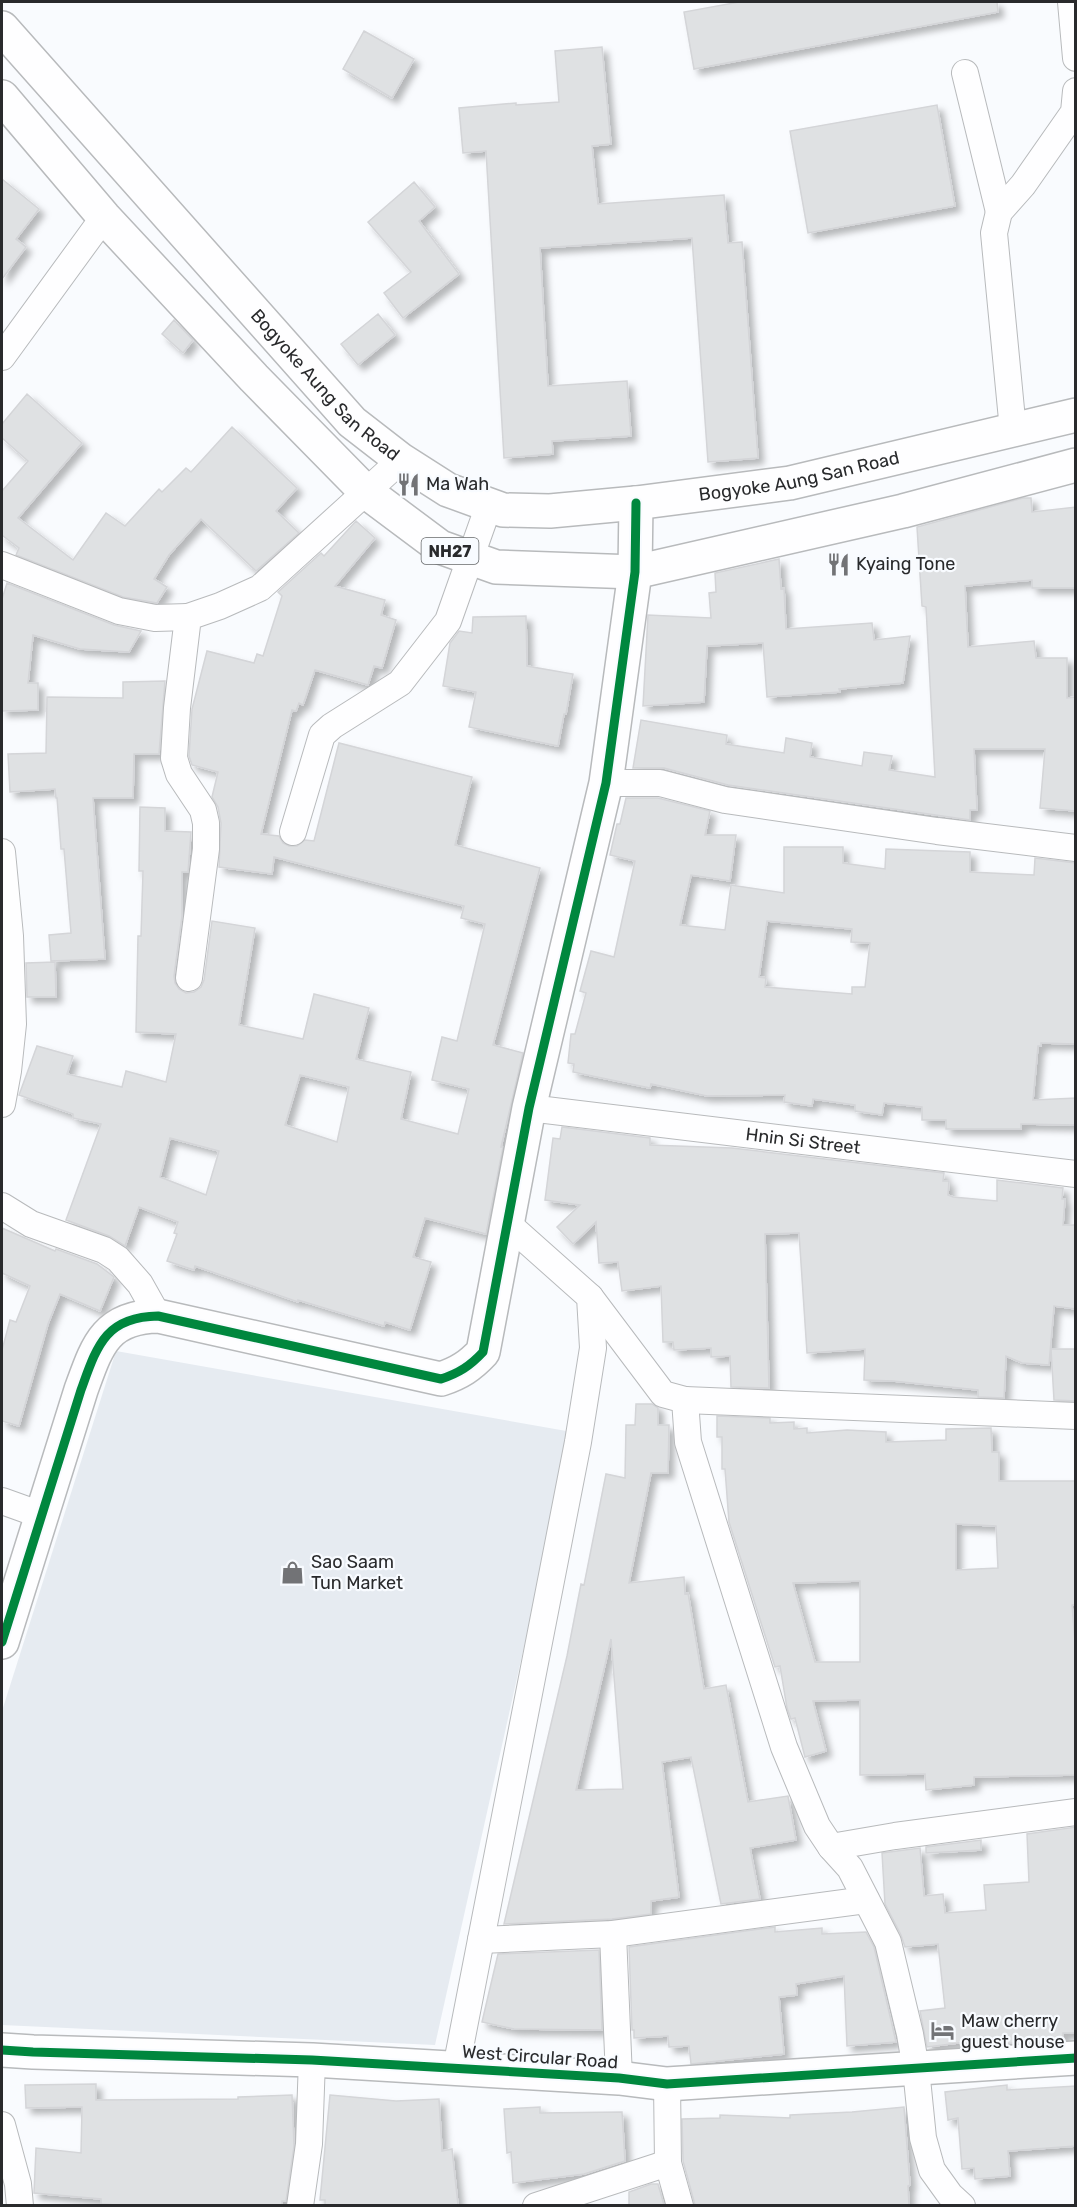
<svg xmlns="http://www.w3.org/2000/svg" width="1077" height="2207" font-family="Rubik,sans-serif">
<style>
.built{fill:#e6ebf1}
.building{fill:#dfe1e3;stroke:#d4d5d8;stroke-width:1.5;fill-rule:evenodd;filter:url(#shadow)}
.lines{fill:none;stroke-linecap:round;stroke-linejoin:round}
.street-casing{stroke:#b8babc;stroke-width:28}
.secondary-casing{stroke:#b8babc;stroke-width:36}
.highway-casing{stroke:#b8babc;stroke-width:36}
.street{stroke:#fefeff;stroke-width:26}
.secondary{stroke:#fefeff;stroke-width:33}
.highway{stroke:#fefeff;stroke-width:33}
.cycleway-casing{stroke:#f8fbff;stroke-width:13}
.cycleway{stroke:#00873e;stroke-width:9}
.labels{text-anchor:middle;stroke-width:4.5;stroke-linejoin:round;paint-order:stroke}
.shield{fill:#f8fbff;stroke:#67696b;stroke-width:1.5}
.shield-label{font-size:16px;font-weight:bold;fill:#292a2c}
.street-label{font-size:18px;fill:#292a2c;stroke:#f8fbff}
.poi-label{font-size:18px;fill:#292a2c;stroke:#f8fbff;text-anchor:start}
</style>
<defs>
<filter id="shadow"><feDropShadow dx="5.5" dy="5.5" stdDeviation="3" flood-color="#0004"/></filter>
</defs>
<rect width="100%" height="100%" fill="#f9fbfe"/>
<!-- built -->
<path class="built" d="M 116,1351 L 572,1432 L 435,2045 L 2,2025 L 2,1711 Z"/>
<!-- building -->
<path class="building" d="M 739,2 L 997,2 L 998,12 L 694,69 L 684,12 Z
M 364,31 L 414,59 L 392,98 L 343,69 Z
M 602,47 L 611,144 L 592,146 L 598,204 L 724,195 L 728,243 L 742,242 L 758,458 L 708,462 L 692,238 L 540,248 L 548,386 L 627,381 L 631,436 L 552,441 L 553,454 L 504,458 L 486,151 L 463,153 L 459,108 L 516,103 L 516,105 L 559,102 L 555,51 Z
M 937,105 L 955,206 L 808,233 L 790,131 Z
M 2,179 L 39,209 L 16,239 L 26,247 L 2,279 Z
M 414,182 L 435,207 L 419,221 L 459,274 L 403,318 L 384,293 L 411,272 L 368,222 Z
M 378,314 L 395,335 L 358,365 L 341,344 Z
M 174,320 L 193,340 L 183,353 L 162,334 Z
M 27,394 L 82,443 L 18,518 L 73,560 L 106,513 L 125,526 L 159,489 L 162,492 L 186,468 L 191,472 L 232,427 L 297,488 L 276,511 L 299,533 L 256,571 L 201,519 L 169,555 L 154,579 L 167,587 L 157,603 L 123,597 L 16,555 L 19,548 L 3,536 L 2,537 L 2,491 L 28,461 L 2,438 L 2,424 Z
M 1023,498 L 1031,498 L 1032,512 L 1076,507 L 1076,588 L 1032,588 L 1032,580 L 965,586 L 968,647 L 1034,641 L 1036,658 L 1067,658 L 1067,698 L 1076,697 L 1076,811 L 1040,808 L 1045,749 L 974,749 L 977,810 L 970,810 L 970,820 L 728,785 L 664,768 L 633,768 L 641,720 L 727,735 L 726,744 L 784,753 L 786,738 L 812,743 L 810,757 L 862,766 L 864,752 L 892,756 L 889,770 L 935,777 L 926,607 L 922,606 L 917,527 Z
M 356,521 L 375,538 L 335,586 L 385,600 L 381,615 L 396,620 L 382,668 L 374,666 L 368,685 L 315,670 L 303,705 L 299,703 L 296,711 L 292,710 L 261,834 L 279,836 L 283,843 L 289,846 L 297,846 L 305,840 L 314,841 L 339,743 L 472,777 L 455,845 L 540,868 L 493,1045 L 523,1053 L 501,1147 L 503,1147 L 486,1234 L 425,1218 L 413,1257 L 431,1262 L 410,1330 L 385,1322 L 384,1326 L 298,1300 L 298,1302 L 195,1266 L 194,1270 L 167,1261 L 177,1234 L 174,1233 L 178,1222 L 139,1207 L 125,1246 L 109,1236 L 66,1220 L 101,1124 L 73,1118 L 73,1114 L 19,1095 L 37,1046 L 73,1056 L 67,1074 L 122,1087 L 126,1071 L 166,1082 L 176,1034 L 136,1032 L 138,936 L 141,936 L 143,871 L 139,871 L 140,807 L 165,808 L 165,831 L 191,832 L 188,872 L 182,872 L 182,916 L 174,976 L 175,983 L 179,989 L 186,993 L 194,992 L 201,987 L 204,980 L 212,921 L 255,928 L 239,1025 L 303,1039 L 314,994 L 369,1008 L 356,1059 L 411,1072 L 401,1119 L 458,1134 L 469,1089 L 432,1080 L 442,1037 L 457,1041 L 485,924 L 461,918 L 464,906 L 274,857 L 272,874 L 219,867 L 221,823 L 218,807 L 212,797 L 218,772 L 192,765 L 189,756 L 192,709 L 207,651 L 254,663 L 257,654 L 263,656 L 282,596 L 278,592 L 321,553 L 324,556 ZM 300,1075 L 349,1087 L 337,1142 L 285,1125 ZM 170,1138 L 219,1151 L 206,1195 L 160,1177 Z
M 779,559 L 781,589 L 784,588 L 786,629 L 872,623 L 874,640 L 910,636 L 903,683 L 839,689 L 840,692 L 767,697 L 763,643 L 707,646 L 704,702 L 643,706 L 648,615 L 711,618 L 709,593 L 716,592 L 715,573 Z
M 7,583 L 114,625 L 141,631 L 129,652 L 80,649 L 33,635 L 28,683 L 38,683 L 38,710 L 2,711 L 2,599 Z
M 526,616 L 527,666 L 573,674 L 566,714 L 564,714 L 558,746 L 469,727 L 476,692 L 443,686 L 450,643 L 459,631 L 472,633 L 473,617 Z
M 165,681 L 159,754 L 134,754 L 133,798 L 93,798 L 105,959 L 51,961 L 49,935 L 71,933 L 64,849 L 61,849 L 57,798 L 56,798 L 55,789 L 10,792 L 8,754 L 46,753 L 47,697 L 123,698 L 123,682 Z
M 626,798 L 658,798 L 710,811 L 705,835 L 736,835 L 730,881 L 691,875 L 680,925 L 725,930 L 731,885 L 784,893 L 784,847 L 843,847 L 843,863 L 885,869 L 886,849 L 970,852 L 970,872 L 1034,875 L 1035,858 L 1076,863 L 1076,1044 L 1041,1043 L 1041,1046 L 1038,1046 L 1033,1100 L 1076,1098 L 1076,1125 L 1021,1124 L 1021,1129 L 946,1129 L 946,1120 L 922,1120 L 922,1107 L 884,1103 L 882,1115 L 855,1111 L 855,1105 L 813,1099 L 812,1106 L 784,1102 L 785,1095 L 707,1096 L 651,1084 L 650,1088 L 573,1072 L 574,1064 L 568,1063 L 571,1034 L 575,1034 L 586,993 L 580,991 L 591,951 L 614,957 L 635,861 L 610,855 L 617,824 L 620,824 ZM 767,921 L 852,929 L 851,942 L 870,943 L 865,987 L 852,987 L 852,994 L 765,987 L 766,978 L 759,977 Z
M 55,962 L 56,997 L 27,997 L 26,963 Z
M 562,1127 L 650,1138 L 650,1145 L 732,1148 L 944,1173 L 943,1181 L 949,1181 L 948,1195 L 953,1197 L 997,1201 L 997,1180 L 1063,1188 L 1062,1199 L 1065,1199 L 1063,1225 L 1076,1225 L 1076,1309 L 1054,1306 L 1049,1365 L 1022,1363 L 1006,1356 L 1004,1398 L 978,1397 L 978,1390 L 893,1381 L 864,1380 L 865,1349 L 807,1353 L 799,1233 L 765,1234 L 769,1388 L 731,1387 L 730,1356 L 711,1357 L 711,1348 L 674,1350 L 673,1342 L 663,1342 L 661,1286 L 622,1291 L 618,1262 L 599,1263 L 596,1222 L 573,1244 L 557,1227 L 580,1205 L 545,1200 L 553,1138 L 560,1139 Z
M 2,1228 L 55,1251 L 56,1249 L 97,1264 L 114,1277 L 100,1311 L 60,1294 L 48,1324 L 19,1426 L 2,1421 L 2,1350 L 10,1320 L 16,1322 L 30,1286 L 2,1273 Z
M 1051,1349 L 1076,1349 L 1076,1401 L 1054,1400 Z
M 636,1404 L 652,1404 L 658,1408 L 658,1425 L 669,1425 L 668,1473 L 651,1473 L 629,1583 L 684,1577 L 685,1594 L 688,1593 L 704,1689 L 726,1685 L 748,1802 L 788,1796 L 796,1840 L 750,1848 L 760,1899 L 721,1904 L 691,1757 L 662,1762 L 679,1897 L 651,1901 L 651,1914 L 612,1919 L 504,1924 L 567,1656 L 581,1584 L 584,1585 L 606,1474 L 625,1478 L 626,1425 L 635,1425 ZM 611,1639 L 623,1789 L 576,1790 Z
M 717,1416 L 770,1418 L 770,1423 L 794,1422 L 794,1429 L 807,1428 L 807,1433 L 847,1430 L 886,1432 L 886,1442 L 946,1440 L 946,1429 L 991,1428 L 992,1452 L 999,1452 L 999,1481 L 1076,1481 L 1076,1604 L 1072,1605 L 1076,1654 L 1076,1775 L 974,1777 L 974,1785 L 926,1790 L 925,1774 L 860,1775 L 860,1700 L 813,1701 L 826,1751 L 805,1757 L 795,1718 L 791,1719 L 787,1708 L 780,1666 L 775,1667 L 729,1522 L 725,1469 L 722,1469 L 722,1437 L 717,1437 ZM 956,1524 L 996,1526 L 998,1568 L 956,1570 ZM 860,1581 L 860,1662 L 815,1662 L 793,1583 Z
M 1076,1827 L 1076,2033 L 1063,2033 L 1063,2040 L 982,2045 L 982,2040 L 927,2047 L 920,2011 L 945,2008 L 938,1944 L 905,1947 L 901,1935 L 885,1904 L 882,1853 L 920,1848 L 924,1896 L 943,1894 L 945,1913 L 986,1910 L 984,1885 L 1029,1882 L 1027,1834 Z
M 981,1840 L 981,1850 L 926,1853 L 926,1847 Z
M 775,1927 L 775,1932 L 822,1928 L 822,1934 L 866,1932 L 874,1947 L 896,2042 L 847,2046 L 844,1976 L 796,1984 L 797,1995 L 779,1997 L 784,2054 L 691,2064 L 689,2046 L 669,2047 L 668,2036 L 634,2038 L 634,2030 L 632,2030 L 629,1947 Z
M 599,1950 L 602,2030 L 514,2029 L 482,2022 L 498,1954 Z
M 96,2084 L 96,2100 L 238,2099 L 238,2097 L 292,2095 L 294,2146 L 286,2201 L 282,2201 L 282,2205 L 117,2205 L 101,2204 L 101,2199 L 34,2193 L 36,2148 L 81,2153 L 82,2107 L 26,2108 L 25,2085 Z
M 1007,2085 L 1007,2090 L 1076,2086 L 1076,2146 L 1008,2151 L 1010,2176 L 975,2179 L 974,2168 L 962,2169 L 958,2118 L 948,2120 L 945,2092 Z
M 330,2095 L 396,2101 L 439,2099 L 442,2151 L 452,2149 L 458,2205 L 325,2205 L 325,2200 L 320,2200 Z
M 540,2107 L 540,2113 L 622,2112 L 625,2161 L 584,2174 L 513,2183 L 511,2152 L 507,2153 L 504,2109 Z
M 904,2107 L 910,2185 L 908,2186 L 909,2205 L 695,2205 L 683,2161 L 682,2119 L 720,2118 L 720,2115 L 790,2118 L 790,2115 L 852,2112 Z
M 651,2184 L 658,2184 L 664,2205 L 629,2205 L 629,2192 Z"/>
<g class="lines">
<defs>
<g id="street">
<path d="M 1071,2 L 1076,58"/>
<path d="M 965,73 L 999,212"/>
<path d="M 2,357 L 104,217"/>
<path d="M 1013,430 L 994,233 L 999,212 L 1023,185 L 1074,112 L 1076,91"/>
<path d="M 2,565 L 119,611 L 155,618 L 188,617"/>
<path d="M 606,783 L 660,783 L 725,800 L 937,831 L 1076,848"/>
<path d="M 293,832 L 322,735 L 332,726 L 400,683 L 448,621 L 489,505"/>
<path d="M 2,852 L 10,936 L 13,1024 L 8,1071 L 2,1104"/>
<path d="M 189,978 L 206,849 L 206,823 L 203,810 L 179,774 L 174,758 L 177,708 L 188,617 L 220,606 L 260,588 L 401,460"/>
<path id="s1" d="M 529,1108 L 1076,1174"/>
<path d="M 2,1206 L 31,1224 L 104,1250 L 118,1259 L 140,1284 L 158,1316"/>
<path d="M 590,1297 L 663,1394 L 685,1400 L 688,1442 L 784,1747 L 817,1826 L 831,1847 L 850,1868 L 888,1942 L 910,2034 L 916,2069 L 923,2138 L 932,2170 L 950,2195 L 962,2206"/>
<path d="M 685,1400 L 1076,1416"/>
<path d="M 2,1501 L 41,1515"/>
<path d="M 831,1847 L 895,1836 L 1076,1812"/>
<path d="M 613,1934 L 619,2078"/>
<path d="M 481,1940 L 613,1934 L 866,1900"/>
<path d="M 456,2068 L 578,1442 L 593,1348 L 590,1297 L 509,1225"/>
<path d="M 667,2084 L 668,2163 L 680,2206"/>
<path d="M 2,2125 L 18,2184 L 20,2206"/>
<path d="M 300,2206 L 309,2144 L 312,2060"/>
<path d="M 536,2206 L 668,2163"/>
</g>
<path id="secondary" d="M 2,1642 L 81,1390 C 97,1346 105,1317 158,1316 L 441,1379 C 459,1373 470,1366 483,1352 L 529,1108 L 606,783 L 635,572 L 636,503
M 2,2050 L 33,2052 L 312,2060 L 619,2078 L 667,2084 L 1076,2058"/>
<g id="highway">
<path id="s2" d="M 2,28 L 352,422 L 401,460 L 448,490 L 503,510 L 550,511 L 636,503 L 790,483 L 1076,415"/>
<path d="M 2,97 L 104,217 L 254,378 L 365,491 L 440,547 L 496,567 L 635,572 L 903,511 L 1076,465"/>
</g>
</defs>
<!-- street casing -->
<use href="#street" class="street-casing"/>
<!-- secondary casing -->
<use href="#secondary" class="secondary-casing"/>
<!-- highway casing -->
<use href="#highway" class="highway-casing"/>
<!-- street -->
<use href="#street" class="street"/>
<!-- secondary -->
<use href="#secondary" class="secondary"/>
<!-- highway -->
<use href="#highway" class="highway"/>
<defs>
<path id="cycleway" d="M 2,1642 L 81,1390 C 97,1346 105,1317 158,1316 L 441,1379 C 459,1373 470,1366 483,1352 L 529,1108 L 606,783 L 635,572 L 636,503
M 2,2050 L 33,2052 L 312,2060 L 619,2078 L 667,2084 L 1076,2058"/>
</defs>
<!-- cycleway casing -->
<use href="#cycleway" class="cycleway-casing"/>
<!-- cycleway -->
<use href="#cycleway" class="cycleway"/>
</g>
<!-- icons -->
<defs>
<symbol id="restaurant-bare" viewBox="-9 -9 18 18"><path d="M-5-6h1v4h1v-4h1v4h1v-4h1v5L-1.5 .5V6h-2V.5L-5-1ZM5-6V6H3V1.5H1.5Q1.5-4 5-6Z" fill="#727376" stroke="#f8fbff" stroke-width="2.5" paint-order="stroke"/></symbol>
<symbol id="shop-bare" viewBox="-9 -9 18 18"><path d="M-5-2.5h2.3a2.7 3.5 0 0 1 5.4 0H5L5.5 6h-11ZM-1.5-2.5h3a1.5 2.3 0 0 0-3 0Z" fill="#727376" stroke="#f8fbff" stroke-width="2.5" paint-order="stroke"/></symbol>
<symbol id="hotel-bare" viewBox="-9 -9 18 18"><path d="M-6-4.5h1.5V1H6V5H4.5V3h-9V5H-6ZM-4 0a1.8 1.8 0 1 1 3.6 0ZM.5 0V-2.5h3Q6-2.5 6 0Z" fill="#727376" stroke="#f8fbff" stroke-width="2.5" paint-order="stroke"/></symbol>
</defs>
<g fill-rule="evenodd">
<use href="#restaurant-bare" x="392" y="468" width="33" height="33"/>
<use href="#restaurant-bare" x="822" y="548" width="33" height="33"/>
<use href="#shop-bare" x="276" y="1556" width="33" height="33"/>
<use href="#hotel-bare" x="926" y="2014" width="33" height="33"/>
</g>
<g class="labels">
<!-- shield labels -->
<rect class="shield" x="421.5" y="538" width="57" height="26" rx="4.5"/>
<g class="shield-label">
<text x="450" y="557">NH27</text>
</g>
<!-- street labels -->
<g class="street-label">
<text dy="6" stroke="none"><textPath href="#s2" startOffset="482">Bogyoke Aung San Road</textPath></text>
<text dy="6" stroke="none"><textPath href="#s2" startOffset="1002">Bogyoke Aung San Road</textPath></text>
<text dy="6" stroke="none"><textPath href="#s1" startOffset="276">Hnin Si Street</textPath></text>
<text transform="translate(540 2057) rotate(4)" y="6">West Circular Road</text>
</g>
<!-- poi labels -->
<g class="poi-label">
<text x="426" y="490">Ma Wah</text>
<text x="856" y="570">Kyaing Tone</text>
<text x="311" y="1568">Sao Saam<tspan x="311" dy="21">Tun Market</tspan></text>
<text x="961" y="2027">Maw cherry<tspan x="961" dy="21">guest house</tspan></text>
</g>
</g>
<!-- border -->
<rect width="1077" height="2207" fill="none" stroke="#292a2c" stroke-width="6"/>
</svg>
